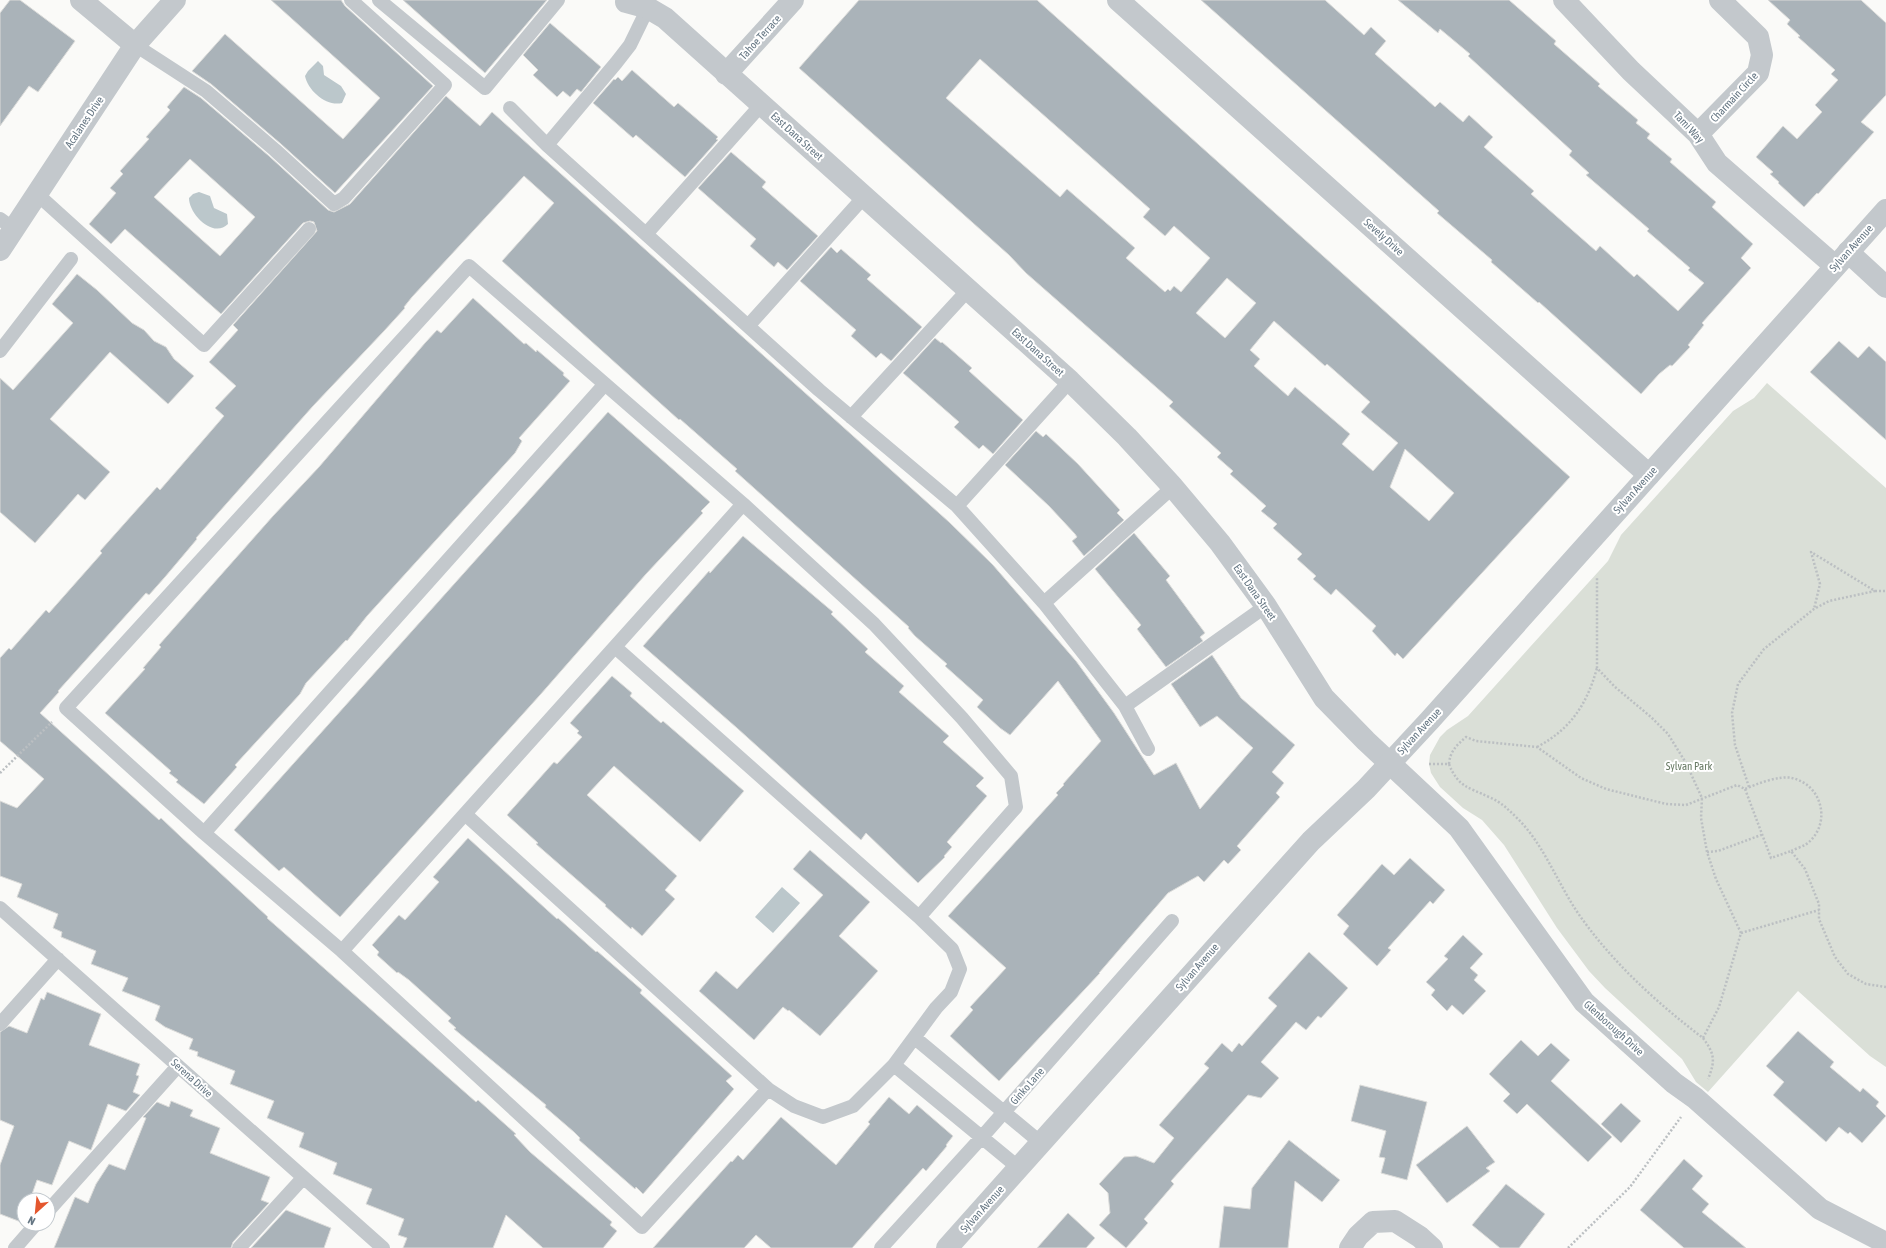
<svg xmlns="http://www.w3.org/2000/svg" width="1886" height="1248" font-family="'Asap Condensed',sans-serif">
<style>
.green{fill:#dadfd7}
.water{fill:#bbc7cb}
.building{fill:#aab3b9;stroke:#dcdcda;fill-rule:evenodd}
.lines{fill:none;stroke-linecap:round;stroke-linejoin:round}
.path{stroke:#bbbfc2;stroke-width:2.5;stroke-dasharray:2 2;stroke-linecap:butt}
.service{stroke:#c3c8cc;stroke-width:14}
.minor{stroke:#c3c8cc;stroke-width:22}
.tertiary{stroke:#c3c8cc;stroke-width:22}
.labels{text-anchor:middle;stroke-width:4;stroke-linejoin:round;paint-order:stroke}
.street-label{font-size:11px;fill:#657683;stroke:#fff}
.park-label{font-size:11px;fill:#687a64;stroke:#fff}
</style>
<rect width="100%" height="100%" fill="#fafaf8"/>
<!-- green -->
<path class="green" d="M 1767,383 L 1886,488 L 1886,1067 L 1870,1056 L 1798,991 L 1708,1092 L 1696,1082 L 1682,1059 L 1605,988 L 1589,971 L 1557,928 L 1504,845 L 1482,820 L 1463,808 L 1440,787 L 1431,773 L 1429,764 L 1430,755 L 1440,737 L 1447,730 L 1468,716 L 1530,647 L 1608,561 L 1621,535 L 1733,411 L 1754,398 Z"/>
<!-- water -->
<path class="water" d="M 318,61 L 323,66 L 324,75 L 341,86 L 346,94 L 342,103 C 327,107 308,91 305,76 L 308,71 Z
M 199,192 L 210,196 L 214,208 L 227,214 L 228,224 C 213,239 189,214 189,198 L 193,194 Z
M 782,887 L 800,903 L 773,933 L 755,917 Z"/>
<!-- building -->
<path class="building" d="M 10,0 L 20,0 L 75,41 L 38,92 L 29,86 L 0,126 L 0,13 Z
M 271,0 L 341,0 L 345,6 L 433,86 L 335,193 L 281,144 L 211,84 L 192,71 L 225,34 L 343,139 L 380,98 Z
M 403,0 L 547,0 L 485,73 Z
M 859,0 L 1037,0 L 1570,477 L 1403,659 L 1397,653 L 1395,656 L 1372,631 L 1376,626 L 1336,589 L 1331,595 L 1313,579 L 1316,576 L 1297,559 L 1302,554 L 1273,528 L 1277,524 L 1261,511 L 1266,506 L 1230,474 L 1233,471 L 1217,457 L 1221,453 L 1169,406 L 1173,402 L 1026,273 L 1009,255 L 799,68 ZM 980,59 L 1150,209 L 1143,217 L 1165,236 L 1174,226 L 1210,258 L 1181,292 L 1174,286 L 1170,291 L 1168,289 L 1165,292 L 1126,258 L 1135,248 L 1067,189 L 1060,197 L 946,98 ZM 1227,278 L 1256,303 L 1225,338 L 1196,313 ZM 1274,321 L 1325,366 L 1327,364 L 1370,402 L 1361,412 L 1398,443 L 1373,471 L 1342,444 L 1350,434 L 1295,387 L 1288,396 L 1254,366 L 1260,359 L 1250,350 ZM 1405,449 L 1454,493 L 1429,521 L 1390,487 Z
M 1201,0 L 1325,0 L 1364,35 L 1371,27 L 1386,41 L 1375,54 L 1435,107 L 1440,102 L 1463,122 L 1469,115 L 1493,137 L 1484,147 L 1534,191 L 1531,194 L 1596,251 L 1600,246 L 1634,277 L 1637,274 L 1678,311 L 1704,283 L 1688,270 L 1690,268 L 1647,231 L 1649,229 L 1586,175 L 1589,173 L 1569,155 L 1572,151 L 1468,56 L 1470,54 L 1440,29 L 1438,33 L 1398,0 L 1509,0 L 1556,41 L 1554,44 L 1600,84 L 1598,86 L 1638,120 L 1636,123 L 1650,134 L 1647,138 L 1672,159 L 1670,162 L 1716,202 L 1712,207 L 1753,244 L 1741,258 L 1751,268 L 1702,323 L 1704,325 L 1688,345 L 1690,347 L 1672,366 L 1670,365 L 1659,374 L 1641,394 L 1539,302 L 1538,303 L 1491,262 L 1492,260 L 1437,213 L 1439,211 Z
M 1768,0 L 1861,0 L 1886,23 L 1886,95 L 1861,122 L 1874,132 L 1818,194 L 1817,193 L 1804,207 L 1778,183 L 1779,182 L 1770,174 L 1773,172 L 1756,157 L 1783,126 L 1797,139 L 1822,112 L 1815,105 L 1838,80 L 1831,74 L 1835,70 L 1798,37 L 1800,36 L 1787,24 L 1790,20 Z
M 550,23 L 601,67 L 581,92 L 577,89 L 570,97 L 563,91 L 557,97 L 533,75 L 538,70 L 523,55 Z
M 632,70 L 674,107 L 678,103 L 718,137 L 716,139 L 718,140 L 685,177 L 636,135 L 633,138 L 593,103 L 614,79 L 615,80 L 618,77 L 622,81 Z
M 184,87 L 201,98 L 269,156 L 328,210 L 334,212 L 350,204 L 446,96 L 480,126 L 492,112 L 949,522 L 993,565 L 1076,661 L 1114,713 L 1154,775 L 1176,763 L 1200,809 L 1253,748 L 1217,716 L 1200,727 L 1171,684 L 1212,655 L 1241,698 L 1295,745 L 1272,772 L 1284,783 L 1276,793 L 1280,797 L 1237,846 L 1241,850 L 1228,864 L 1224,860 L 1204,882 L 1198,876 L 1168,893 L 1099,973 L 1100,973 L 999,1081 L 950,1036 L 973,1010 L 970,1007 L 1006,968 L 948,916 L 1058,795 L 1056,793 L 1064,785 L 1063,784 L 1101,741 L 1058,681 L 1010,735 L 1000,728 L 977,707 L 983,700 L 945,666 L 947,664 L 915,636 L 908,628 L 909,627 L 735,471 L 737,469 L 680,419 L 679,420 L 502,261 L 554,203 L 524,176 L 412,297 L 404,307 L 405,308 L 384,331 L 313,406 L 196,538 L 197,539 L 165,577 L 149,595 L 146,593 L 58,691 L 59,692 L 40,713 L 159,820 L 161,818 L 181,837 L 268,917 L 267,918 L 476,1102 L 478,1100 L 516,1134 L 514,1135 L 530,1152 L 612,1222 L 610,1225 L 617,1231 L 603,1248 L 543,1248 L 506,1215 L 493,1248 L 403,1248 L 407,1238 L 398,1235 L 404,1219 L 366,1204 L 372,1189 L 333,1174 L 337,1163 L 299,1147 L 304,1133 L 267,1118 L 274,1101 L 230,1084 L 235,1071 L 197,1056 L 198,1052 L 189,1049 L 193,1039 L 165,1027 L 155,1020 L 160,1006 L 122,991 L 128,978 L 91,964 L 96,951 L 61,937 L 62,932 L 53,928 L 58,914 L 17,897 L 22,884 L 0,876 L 0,801 L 17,808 L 44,779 L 0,741 L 0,658 L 9,648 L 11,650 L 46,610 L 49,613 L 102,553 L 100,551 L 157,487 L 160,490 L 224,416 L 215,408 L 236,386 L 209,362 L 238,330 L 233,325 L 317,231 L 314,222 L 310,221 L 303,223 L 221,314 L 125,229 L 111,244 L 89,224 L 116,193 L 110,188 L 123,174 L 120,171 L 149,139 L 146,137 L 170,110 L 167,107 ZM 190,159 L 255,217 L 220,256 L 154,197 Z
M 731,152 L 766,182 L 762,187 L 818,236 L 787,270 L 778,262 L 774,267 L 750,246 L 756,239 L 698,188 Z
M 831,247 L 837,253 L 841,249 L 871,275 L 867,279 L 922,327 L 891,361 L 881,353 L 876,358 L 851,336 L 856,330 L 800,281 Z
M 77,274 L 97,290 L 132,323 L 144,330 L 154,341 L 166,347 L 174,359 L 194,376 L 168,404 L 110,352 L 50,419 L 110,472 L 85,500 L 78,494 L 35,543 L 0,512 L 0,378 L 13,390 L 73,323 L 52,304 Z
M 473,298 L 524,344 L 526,343 L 536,352 L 537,350 L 564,373 L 563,375 L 570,381 L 519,438 L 522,441 L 515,453 L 367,616 L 347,641 L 346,640 L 306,683 L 300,694 L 235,765 L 237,767 L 204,804 L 176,782 L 178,780 L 169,773 L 171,771 L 105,713 L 145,669 L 143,668 L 161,647 L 159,645 L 273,516 L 319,467 L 425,343 L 437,330 L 441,333 Z
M 935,338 L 941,343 L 942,342 L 972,368 L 969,371 L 1023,420 L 993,454 L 983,445 L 979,449 L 954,427 L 959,422 L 903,373 Z
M 1839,341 L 1858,358 L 1869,346 L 1886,362 L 1886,440 L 1810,372 Z
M 608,412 L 710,502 L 701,511 L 703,513 L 646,574 L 540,695 L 340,917 L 284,867 L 279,871 L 234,830 Z
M 1036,431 L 1043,437 L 1046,434 L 1078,464 L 1120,510 L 1117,513 L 1124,520 L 1084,556 L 1072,541 L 1077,537 L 1075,534 L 1049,506 L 1005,465 Z
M 1134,533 L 1170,576 L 1166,580 L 1205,633 L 1200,637 L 1203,641 L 1166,667 L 1137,629 L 1141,625 L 1095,569 Z
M 743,536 L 833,612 L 831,614 L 868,649 L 865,652 L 904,686 L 899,692 L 949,736 L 943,742 L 984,778 L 976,786 L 987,796 L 947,842 L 952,847 L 944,856 L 945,857 L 918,883 L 866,833 L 861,840 L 737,728 L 643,646 L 709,571 L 710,573 Z
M 612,676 L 632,693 L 630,696 L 661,723 L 663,721 L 744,791 L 700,842 L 614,766 L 587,795 L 677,876 L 665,890 L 675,899 L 642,936 L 632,927 L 631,929 L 605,906 L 606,905 L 536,844 L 538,843 L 507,815 L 554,762 L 557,764 L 582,737 L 577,733 L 579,731 L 570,723 Z
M 468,838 L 557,919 L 558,918 L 596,952 L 597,951 L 642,990 L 640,993 L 732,1076 L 726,1081 L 734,1089 L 643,1194 L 636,1187 L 635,1189 L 579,1140 L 580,1138 L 574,1132 L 545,1107 L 546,1105 L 454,1029 L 456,1028 L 448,1021 L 451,1018 L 409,980 L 398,972 L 397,973 L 377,955 L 379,952 L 372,945 L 399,915 L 405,920 L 439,882 L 433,877 Z
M 810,850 L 870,902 L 839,936 L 878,971 L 820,1036 L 789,1010 L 788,1011 L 783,1007 L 754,1040 L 699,991 L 716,971 L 737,989 L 823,895 L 793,869 Z
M 1410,858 L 1445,890 L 1433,904 L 1430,901 L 1388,948 L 1391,950 L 1377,966 L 1343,934 L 1349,926 L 1337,915 L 1382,864 L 1394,875 Z
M 1463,935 L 1483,954 L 1470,968 L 1478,975 L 1474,980 L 1486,991 L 1463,1015 L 1452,1005 L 1447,1011 L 1431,995 L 1435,990 L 1426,982 L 1448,959 L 1444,956 Z
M 1309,952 L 1348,988 L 1321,1018 L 1318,1016 L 1306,1030 L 1296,1022 L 1261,1062 L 1279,1078 L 1261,1098 L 1248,1095 L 1171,1181 L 1174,1184 L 1144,1219 L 1148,1223 L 1126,1248 L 1099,1225 L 1110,1213 L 1108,1193 L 1099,1184 L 1124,1157 L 1136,1156 L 1154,1163 L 1174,1138 L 1159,1125 L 1209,1068 L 1204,1064 L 1222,1043 L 1232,1052 L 1239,1043 L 1242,1046 L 1277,1006 L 1268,998 Z
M 47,992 L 101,1014 L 89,1045 L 140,1064 L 136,1075 L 139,1076 L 133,1092 L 140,1095 L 126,1111 L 108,1104 L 91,1150 L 69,1141 L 52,1185 L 37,1180 L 30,1200 L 24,1200 L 24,1215 L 21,1222 L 0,1214 L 0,1165 L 14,1126 L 0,1120 L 0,1032 L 9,1026 L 27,1033 L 41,998 L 44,1000 Z
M 1798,1031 L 1834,1062 L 1830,1067 L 1860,1092 L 1863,1088 L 1879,1102 L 1876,1106 L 1886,1116 L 1862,1143 L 1850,1132 L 1848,1134 L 1839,1127 L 1826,1142 L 1773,1095 L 1784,1082 L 1766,1066 Z
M 1521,1040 L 1538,1056 L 1551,1043 L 1570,1060 L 1551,1081 L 1612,1137 L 1588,1162 L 1527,1104 L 1517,1114 L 1503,1101 L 1510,1094 L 1489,1074 Z
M 1360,1085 L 1427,1102 L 1407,1180 L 1381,1173 L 1385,1158 L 1379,1157 L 1386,1131 L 1351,1121 Z
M 889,1097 L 909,1114 L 917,1105 L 953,1136 L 946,1145 L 947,1146 L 926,1171 L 923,1168 L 852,1248 L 771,1248 L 756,1235 L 744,1248 L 653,1248 L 731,1161 L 732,1162 L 738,1155 L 743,1160 L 781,1117 L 836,1165 L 870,1124 L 868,1122 Z
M 171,1101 L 193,1110 L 190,1116 L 220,1128 L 210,1153 L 270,1177 L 261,1200 L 269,1203 L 233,1242 L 231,1248 L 54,1248 L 75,1197 L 88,1203 L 96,1184 L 109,1164 L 125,1170 L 146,1118 L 143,1117 L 157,1102 L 169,1107 Z
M 1621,1103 L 1641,1121 L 1621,1143 L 1601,1124 Z
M 1467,1126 L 1495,1162 L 1486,1168 L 1490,1171 L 1447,1203 L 1416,1165 Z
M 1289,1140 L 1340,1180 L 1322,1202 L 1295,1181 L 1288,1248 L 1219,1248 L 1224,1206 L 1250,1209 L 1252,1188 Z
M 1684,1159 L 1703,1176 L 1692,1189 L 1709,1204 L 1702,1212 L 1746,1248 L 1684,1248 L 1640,1210 Z
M 1506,1184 L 1545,1214 L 1519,1248 L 1500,1248 L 1472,1225 Z
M 286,1210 L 331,1228 L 324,1248 L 251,1248 Z
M 1068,1213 L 1095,1238 L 1086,1248 L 1037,1248 Z"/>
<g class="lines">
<!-- path -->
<path class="path" d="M 1875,591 L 1886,591
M 1537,747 C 1571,729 1587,704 1597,668
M 1429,764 L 1449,764 C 1450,751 1457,745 1466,737 L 1476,741 L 1537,747 L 1581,778 L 1606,789 L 1666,804 L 1686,805 L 1737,785 L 1745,789 C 1756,784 1780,775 1792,778 C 1824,785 1832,827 1805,845 C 1801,847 1795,849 1791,851
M 1449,764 C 1458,787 1468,787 1489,797 C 1501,802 1509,810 1518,819 C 1545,846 1558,885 1580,916 C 1613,963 1657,1003 1703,1038 L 1719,1007 L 1741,933 L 1716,879 L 1707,852 L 1701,818 L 1702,798 L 1686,763 L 1668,734 L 1651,717 L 1615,687 L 1597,668 L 1597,577
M 0,773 L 52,722
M 1749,787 L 1735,745 L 1732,713 L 1738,684 L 1764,649 L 1814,609 L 1829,601 L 1875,591 L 1811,552 L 1820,584 L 1814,609
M 1745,789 L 1771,858 L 1791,851 L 1805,869 L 1819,904 L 1819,919 L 1835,957 L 1848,974 L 1866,984 L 1886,987
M 1707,852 L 1718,851 L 1761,835
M 1741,933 L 1819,910
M 1703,1038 C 1714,1053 1716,1060 1708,1079
M 1568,1248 L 1630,1187 L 1681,1117"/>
<!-- service -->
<path class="service" d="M 379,0 L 485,88 L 558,0
M 135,45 L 206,91 L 275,150 L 334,204 L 344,198 L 445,85 L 351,0
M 510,108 L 547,145 L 819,390 L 957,506 L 1044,603 L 1125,706 L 1148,749
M 547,145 L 616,63 L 630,45 L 648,8
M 37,194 L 204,345 L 309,229
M 0,219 L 14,229
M 646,234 L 762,104
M 469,266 L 743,504 L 874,624 L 962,718 L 1011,776 L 1016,807 L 919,917 L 952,949 L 960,969 L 951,992 L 936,1008 L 894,1065 L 853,1106 L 823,1117 L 794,1106 L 768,1089 L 642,1227 L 342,951 L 204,833 L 66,708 Z
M 748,326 L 864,197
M 0,351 L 71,259
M 851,417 L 968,290
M 957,506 L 1070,381
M 1044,603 L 1173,487
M 615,647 L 919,917
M 1125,706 L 1266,606
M 465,814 L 768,1089
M 204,833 L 605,384
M 0,908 L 383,1248
M 342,951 L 743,504
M 0,1024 L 58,959
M 915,1038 L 1041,1143
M 894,1065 L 1019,1168
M 48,1211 L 178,1066
M 15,1248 L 36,1224
M 239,1248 L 303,1178
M 881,1248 L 982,1137 L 1172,921"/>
<!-- minor -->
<path class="minor" d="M 81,0 L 135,45
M 1118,0 L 1649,475
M 1564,0 L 1631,71 L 1698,134 L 1717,163 L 1835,266
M 626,2 L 648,8 L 665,18 L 1070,381 L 1127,437 L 1173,487 L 1220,543 L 1266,606 L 1324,698 L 1366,741 L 1459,828 L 1584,1002 L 1674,1083 L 1695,1098 L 1820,1209 L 1886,1243
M 726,74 L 793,0
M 1698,134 L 1758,73 L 1762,55 L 1758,37 L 1720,0
M 0,250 L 135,45 L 175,0
M 1848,252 L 1886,287
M 1350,1248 L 1358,1236 L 1373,1222 L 1395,1221 L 1420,1237 L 1432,1248"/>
<!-- tertiary -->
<path class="tertiary" d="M 947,1248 L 1311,841 L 1366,789 L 1430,720 L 1886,210"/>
</g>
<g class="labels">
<!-- street labels -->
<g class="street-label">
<text transform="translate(760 37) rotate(-48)" y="4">Tahoe Terrace</text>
<text transform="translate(1734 97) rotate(-47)" y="4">Charmain Circle</text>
<text transform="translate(84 122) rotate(-56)" y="4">Acalanes Drive</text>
<text transform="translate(1689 127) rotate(47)" y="4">Tami Way</text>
<text transform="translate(797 136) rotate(42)" y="4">East Dana Street</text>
<text transform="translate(1384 237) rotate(42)" y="4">Sevely Drive</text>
<text transform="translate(1851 248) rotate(-48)" y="4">Sylvan Avenue</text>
<text transform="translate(1038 352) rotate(42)" y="4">East Dana Street</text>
<text transform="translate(1635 490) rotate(-48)" y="4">Sylvan Avenue</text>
<text transform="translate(1255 592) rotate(55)" y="4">East Dana Street</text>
<text transform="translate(1419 731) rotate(-47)" y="4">Sylvan Avenue</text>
<text transform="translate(1197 967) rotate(-49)" y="4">Sylvan Avenue</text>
<text transform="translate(1614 1028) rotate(42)" y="4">Glenborough Drive</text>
<text transform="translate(192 1078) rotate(42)" y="4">Serena Drive</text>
<text transform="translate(1027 1086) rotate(-49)" y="4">Ginko Lane</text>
<text transform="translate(982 1209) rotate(-48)" y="4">Sylvan Avenue</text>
</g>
<!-- park labels -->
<g class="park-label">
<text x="1689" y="770">Sylvan Park</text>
</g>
</g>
<!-- north arrow -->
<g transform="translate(36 1212) rotate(207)"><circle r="19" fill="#ffffff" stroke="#c1c8cd"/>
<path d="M0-3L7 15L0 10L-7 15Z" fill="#e4572e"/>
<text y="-6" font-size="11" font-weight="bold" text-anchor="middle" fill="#657683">N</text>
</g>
</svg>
